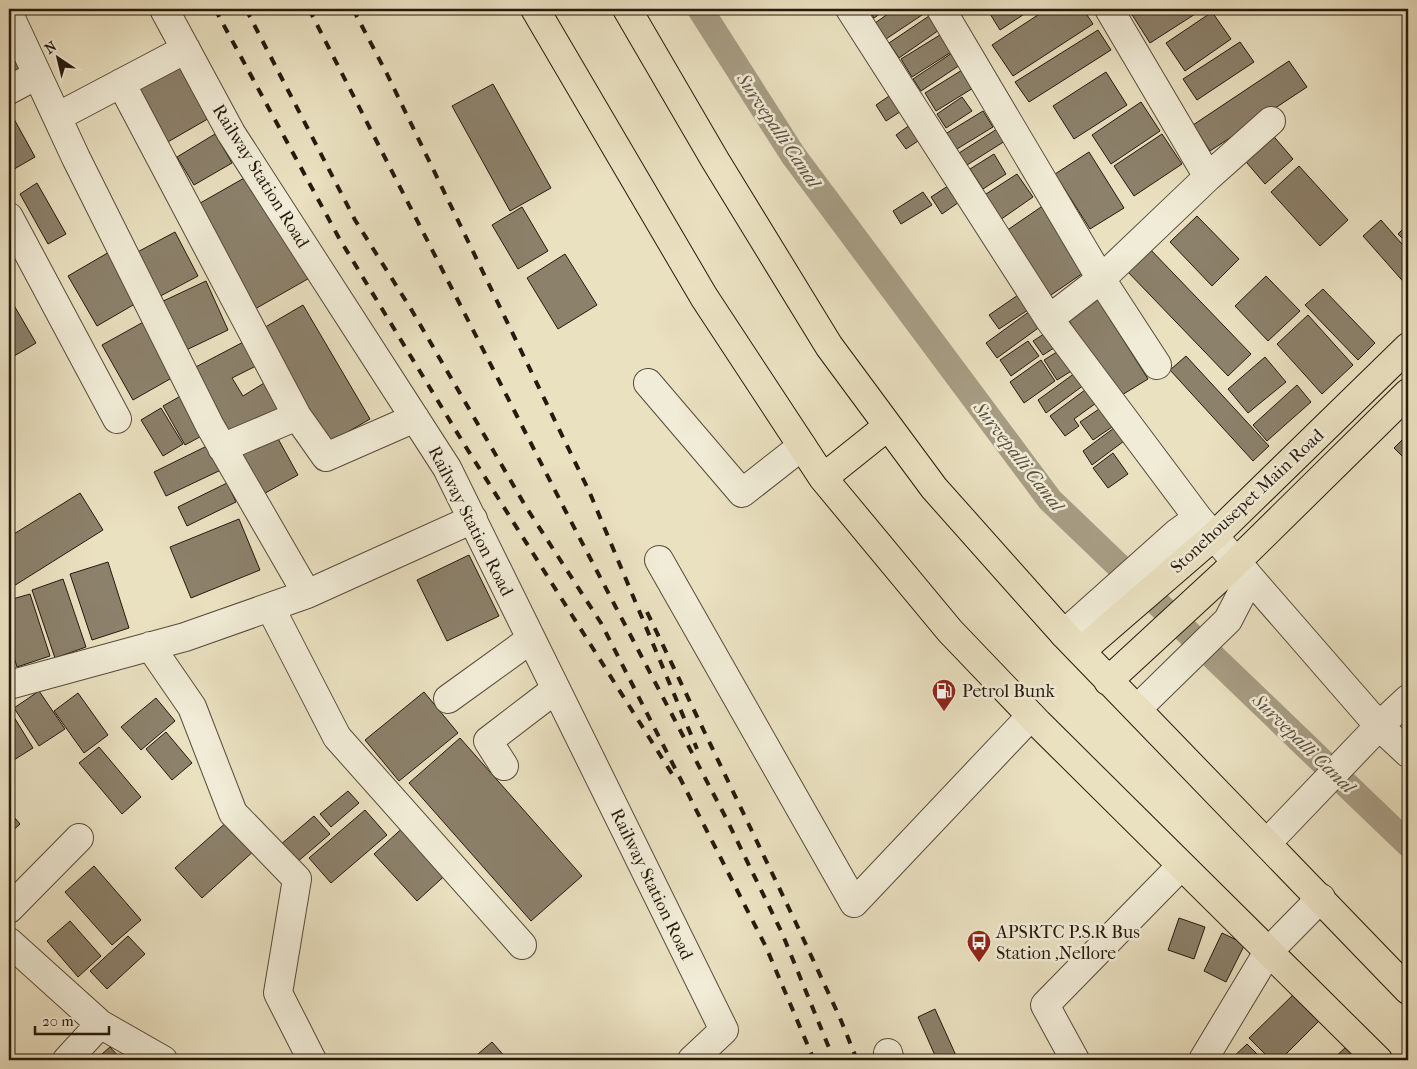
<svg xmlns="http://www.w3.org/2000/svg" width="1417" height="1069" font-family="'IM FELL French Canon',serif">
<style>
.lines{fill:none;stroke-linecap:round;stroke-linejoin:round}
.canal{stroke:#a79d84;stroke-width:26}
.building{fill:#8c816b;stroke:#26190d}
.minor-casing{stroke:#574b3a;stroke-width:30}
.major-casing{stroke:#26190d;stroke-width:30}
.minor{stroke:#f1ecd7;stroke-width:28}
.major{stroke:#eae1c1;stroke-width:28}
.rail{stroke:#26190d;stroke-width:4;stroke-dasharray:9 9;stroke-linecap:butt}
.labels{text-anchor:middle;stroke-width:5;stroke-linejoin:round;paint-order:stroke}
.street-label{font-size:18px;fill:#26190d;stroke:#f1ecd7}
.poi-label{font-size:18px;fill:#26190d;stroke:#f1ecd7;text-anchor:start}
.water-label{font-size:19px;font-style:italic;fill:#5a4e3d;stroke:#f1ecd7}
</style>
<rect width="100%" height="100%" fill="#eae1c1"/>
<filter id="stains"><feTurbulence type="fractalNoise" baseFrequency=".004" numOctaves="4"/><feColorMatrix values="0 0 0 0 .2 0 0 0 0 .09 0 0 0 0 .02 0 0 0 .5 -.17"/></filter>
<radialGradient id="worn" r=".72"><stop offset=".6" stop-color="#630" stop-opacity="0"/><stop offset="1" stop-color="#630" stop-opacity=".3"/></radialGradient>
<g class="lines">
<!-- canal -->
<path class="canal" d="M 700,9 L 793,155 L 1050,500 L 1408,844"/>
</g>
<!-- building -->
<path class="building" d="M 868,9 L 887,9 L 874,18 Z
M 895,9 L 931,9 L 886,39 L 875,23 Z
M 987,9 L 1032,9 L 1000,30 Z
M 1047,9 L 1083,9 L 1093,24 L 1013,76 L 992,45 Z
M 1131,9 L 1203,9 L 1150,43 L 1129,10 Z
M 1212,12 L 1231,39 L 1185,71 L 1166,43 Z
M 929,16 L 939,30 L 899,58 L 889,43 Z
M 948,30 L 959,47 L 912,77 L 901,59 Z
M 1098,30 L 1111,50 L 1029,102 L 1015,82 Z
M 1240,42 L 1254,62 L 1197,100 L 1183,79 Z
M 9,46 L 10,46 L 23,71 L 9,79 Z
M 952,53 L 960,65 L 921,91 L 913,79 Z
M 187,59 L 218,113 L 166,143 L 135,90 Z
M 1289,61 L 1307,87 L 1210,151 L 1193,125 Z
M 967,67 L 978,85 L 936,111 L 925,93 Z
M 1106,72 L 1127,105 L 1074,139 L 1053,106 Z
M 493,84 L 551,188 L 510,211 L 452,106 Z
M 898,90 L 909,106 L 886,121 L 876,105 Z
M 962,97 L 972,111 L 946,128 L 937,114 Z
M 1141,102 L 1160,131 L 1111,164 L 1092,135 Z
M 9,110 L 35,157 L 9,172 Z
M 983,111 L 993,127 L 952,152 L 942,136 Z
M 914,122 L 924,137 L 906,149 L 896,135 Z
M 997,129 L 1005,141 L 967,165 L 959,153 Z
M 1270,132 L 1293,159 L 1265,184 L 1241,156 Z
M 215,134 L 232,163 L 194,185 L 177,157 Z
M 1162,134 L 1182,164 L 1134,196 L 1114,166 Z
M 1089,152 L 1124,208 L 1090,229 L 1055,174 Z
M 994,154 L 1006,174 L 983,189 L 970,169 Z
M 1299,166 L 1348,220 L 1320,246 L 1271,192 Z
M 253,173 L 313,276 L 255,309 L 195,206 Z
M 1017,174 L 1033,197 L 1000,220 L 983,196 Z
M 37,183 L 66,234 L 48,244 L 20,194 Z
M 951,184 L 962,200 L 942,214 L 931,197 Z
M 923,192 L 932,205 L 901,224 L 893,211 Z
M 1044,205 L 1089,269 L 1048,297 L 1003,233 Z
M 522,207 L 548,251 L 518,269 L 492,225 Z
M 1197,216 L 1239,259 L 1212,286 L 1170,242 Z
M 1381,220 L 1408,251 L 1408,287 L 1363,236 Z
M 1408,224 L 1408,244 L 1398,234 Z
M 175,232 L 198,276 L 153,300 L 130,256 Z
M 1148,247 L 1251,354 L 1228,376 L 1125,269 Z
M 111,251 L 140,301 L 97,326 L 68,276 Z
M 565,254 L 597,305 L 558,329 L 527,278 Z
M 1266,276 L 1300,311 L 1268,341 L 1235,306 Z
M 206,281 L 228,330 L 180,353 L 157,304 Z
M 1323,289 L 1375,343 L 1358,360 L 1305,305 Z
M 1093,292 L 1148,379 L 1117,398 L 1063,311 Z
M 1021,293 L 1031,308 L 999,329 L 989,315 Z
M 12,302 L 36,343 L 9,359 L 9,304 Z
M 303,305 L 370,419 L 329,443 L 262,329 Z
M 1030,311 L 1041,326 L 997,358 L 986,343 Z
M 1308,315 L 1353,365 L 1322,394 L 1277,344 Z
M 147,320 L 177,375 L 133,400 L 102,345 Z
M 1047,332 L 1057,346 L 1043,355 L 1033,341 Z
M 251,338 L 264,362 L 232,378 L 243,396 L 269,380 L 284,405 L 226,439 L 211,414 L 218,410 L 208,392 L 190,370 Z
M 1028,341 L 1039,356 L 1011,376 L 1000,360 Z
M 1060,350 L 1073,370 L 1057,380 L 1044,360 Z
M 1186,356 L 1269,446 L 1253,461 L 1170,370 Z
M 1265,357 L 1286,382 L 1248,413 L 1228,389 Z
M 1041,360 L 1055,381 L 1024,403 L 1010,382 Z
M 1075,373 L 1084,385 L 1046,413 L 1038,400 Z
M 1297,385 L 1311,402 L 1267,441 L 1253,425 Z
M 1089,387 L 1099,401 L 1074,419 L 1079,426 L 1065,436 L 1050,416 Z
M 186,393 L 209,432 L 185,445 L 163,406 Z
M 1102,407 L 1115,425 L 1093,440 L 1080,422 Z
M 161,408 L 183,444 L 163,456 L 141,420 Z
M 1114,428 L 1124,441 L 1092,465 L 1083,451 Z
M 1408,434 L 1408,462 L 1394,448 Z
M 276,435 L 298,475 L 258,497 L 236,457 Z
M 211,444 L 223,469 L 166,496 L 154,472 Z
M 1113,453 L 1128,474 L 1108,488 L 1093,468 Z
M 227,483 L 236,502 L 187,526 L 178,507 Z
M 80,493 L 103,530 L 9,589 L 9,537 Z
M 239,519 L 260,570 L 191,598 L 170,547 Z
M 469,555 L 499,616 L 447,641 L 417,580 Z
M 108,562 L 129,628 L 92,640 L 70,574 Z
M 63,579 L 86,647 L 55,658 L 32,590 Z
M 30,594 L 50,656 L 17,667 L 9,641 L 9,600 Z
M 9,654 L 15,675 L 9,677 Z
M 39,691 L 65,729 L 39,746 L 14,708 Z
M 424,692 L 458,733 L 399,781 L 365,740 Z
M 78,693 L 108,735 L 84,753 L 54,711 Z
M 156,698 L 175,721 L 141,750 L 121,727 Z
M 9,709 L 33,748 L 9,763 Z
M 166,732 L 192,763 L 172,780 L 146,749 Z
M 460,738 L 582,876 L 531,921 L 409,783 Z
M 99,747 L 141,797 L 122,814 L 79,763 Z
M 348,791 L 359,803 L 331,827 L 320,814 Z
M 365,810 L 387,835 L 331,883 L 309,858 Z
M 9,811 L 20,824 L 9,834 Z
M 314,816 L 330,834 L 296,863 L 280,845 Z
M 229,820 L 256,849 L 202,898 L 175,868 Z
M 408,823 L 451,870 L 417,901 L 374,854 Z
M 94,866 L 141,920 L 112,945 L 65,892 Z
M 1179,918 L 1205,927 L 1194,959 L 1168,950 Z
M 70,921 L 101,956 L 78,977 L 47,941 Z
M 1222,933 L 1245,944 L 1226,982 L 1204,971 Z
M 128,936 L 145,954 L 107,989 L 90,971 Z
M 1295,993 L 1321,1019 L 1280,1060 L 1271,1060 L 1249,1038 Z
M 935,1009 L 958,1060 L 937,1060 L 918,1017 Z
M 492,1042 L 508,1060 L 471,1060 Z
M 1247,1044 L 1263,1060 L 1232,1060 L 1231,1059 Z
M 1347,1046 L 1360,1060 L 1332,1060 Z
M 110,1047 L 122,1060 L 95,1060 Z"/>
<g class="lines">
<defs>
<path id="minor" d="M 164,9 L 231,133 L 447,468 L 724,1030 L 692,1060
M 850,9 L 1049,319 L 1198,518 L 1379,726 L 1408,753
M 941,9 L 1101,279 L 1157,365
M 1109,9 L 1208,177
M 9,14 L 76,158 L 210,426 L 307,594
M 121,83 L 297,416
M 9,90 L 37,75
M 57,117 L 186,49
M 9,217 L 117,419
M 1049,319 L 1101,279 L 1208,177 L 1271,121
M 648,383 L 742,493 L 802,446
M 222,448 L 297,416 L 326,457 L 415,418
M 659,560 L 854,903 L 1031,716
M 270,607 L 337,737 L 522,945
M 1064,634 L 1177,533 L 1198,518
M 150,646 L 192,707 L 233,813 L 297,879 L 278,993 L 312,1060
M 9,685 L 185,637 L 307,594 L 473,519
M 448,699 L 531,639
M 1137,709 L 1228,620 L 1244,589 L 1247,574
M 504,766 L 488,741 L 556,689
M 1267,843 L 1379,726 L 1408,699
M 9,909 L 79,838
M 9,942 L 100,1024 L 163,1060
M 888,1053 L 890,1060
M 67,1060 L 100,1024
M 1075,1060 L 1045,1005 L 1181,866
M 1203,1060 L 1268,952 L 1321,898"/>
<path id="major" d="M 535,9 L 704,297 L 823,478 L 950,631 L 1038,723 L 1378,1060
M 627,9 L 715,160 L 829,346 L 934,488 L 1064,634 L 1408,990
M 823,478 L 888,426
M 1081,651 L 1214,536 L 1408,347
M 1108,681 L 1224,574 L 1408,393"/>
</defs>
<!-- minor casing -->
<use href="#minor" class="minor-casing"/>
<!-- major casing -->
<use href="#major" class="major-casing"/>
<!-- minor -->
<use href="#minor" class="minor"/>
<!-- major -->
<use href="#major" class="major"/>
<!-- rail -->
<path class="rail" d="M 215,9 L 339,238 L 464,444 L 674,777
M 246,9 L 355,220 L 411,309 L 526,507 L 601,623 L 766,947 L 814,1060
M 309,9 L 565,510 L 726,818 L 782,933 L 834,1060
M 353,9 L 387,74 L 589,491 L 697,749
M 647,612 L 795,921 L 840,1018 L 857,1060"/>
</g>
<!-- icons -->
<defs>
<symbol id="fuel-pin" viewBox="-11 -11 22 30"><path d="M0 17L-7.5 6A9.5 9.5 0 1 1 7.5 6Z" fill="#8f2418" stroke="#f1ecd7"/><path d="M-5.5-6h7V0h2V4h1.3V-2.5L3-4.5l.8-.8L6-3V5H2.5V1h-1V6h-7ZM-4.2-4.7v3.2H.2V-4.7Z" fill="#fff"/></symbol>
<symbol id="bus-pin" viewBox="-11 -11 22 30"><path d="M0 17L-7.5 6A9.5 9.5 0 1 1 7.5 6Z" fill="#8f2418" stroke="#f1ecd7"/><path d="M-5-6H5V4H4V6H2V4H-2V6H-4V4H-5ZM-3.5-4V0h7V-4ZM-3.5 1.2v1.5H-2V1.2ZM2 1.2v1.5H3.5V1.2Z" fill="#fff"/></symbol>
</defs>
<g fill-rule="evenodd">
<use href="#fuel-pin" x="930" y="677" width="28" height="38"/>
<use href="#bus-pin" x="965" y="928" width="28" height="38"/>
</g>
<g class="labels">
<!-- street labels -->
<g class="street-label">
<text transform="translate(261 176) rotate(58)" y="6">Railway Station Road</text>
<text transform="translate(1247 501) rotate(-43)" y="6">Stonehousepet Main Road</text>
<text transform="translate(471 521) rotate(63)" y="6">Railway Station Road</text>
<text transform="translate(652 884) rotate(64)" y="6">Railway Station Road</text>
</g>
<!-- poi labels -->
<g class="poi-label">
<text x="962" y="697">Petrol Bunk</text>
<text x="996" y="938">APSRTC P.S.R Bus<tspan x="996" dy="21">Station ,Nellore</tspan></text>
</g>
<!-- water labels -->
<g class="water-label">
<text transform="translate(779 130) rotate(56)" y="7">Survepalli Canal</text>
<text transform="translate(1019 456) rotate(52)" y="7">Survepalli Canal</text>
<text transform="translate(1304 743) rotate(44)" y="7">Survepalli Canal</text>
</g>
</g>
<!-- margin -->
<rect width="1417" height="1069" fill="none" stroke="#eae1c1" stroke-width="30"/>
<rect x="10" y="10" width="1397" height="1049" fill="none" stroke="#26190d" stroke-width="2.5"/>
<rect x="15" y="15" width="1387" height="1039" fill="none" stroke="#26190d"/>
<!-- north arrow -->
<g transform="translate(58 58) rotate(325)" stroke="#f1ecd7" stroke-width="4" paint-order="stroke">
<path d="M0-4L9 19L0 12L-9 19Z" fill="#26190d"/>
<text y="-8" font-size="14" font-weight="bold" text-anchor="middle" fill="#26190d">N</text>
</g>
<!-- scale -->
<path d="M35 1026v8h74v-8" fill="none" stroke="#26190d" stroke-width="2.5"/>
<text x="42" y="1026" font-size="15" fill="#26190d" stroke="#f1ecd7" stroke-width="4" paint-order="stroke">20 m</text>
<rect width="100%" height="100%" filter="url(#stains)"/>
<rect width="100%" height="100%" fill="url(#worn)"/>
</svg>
